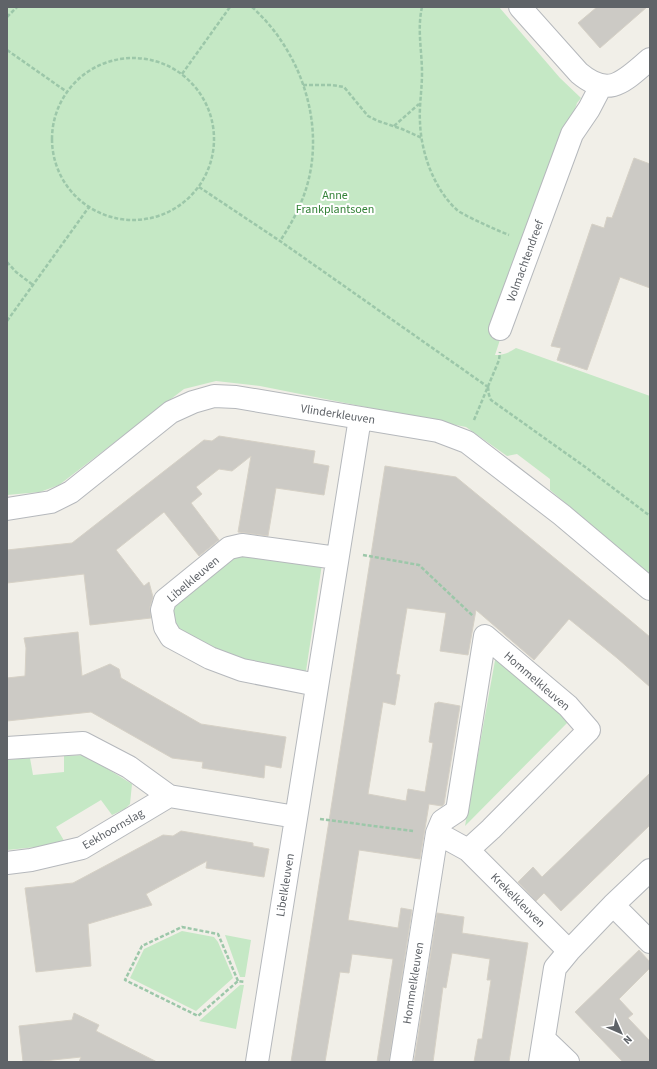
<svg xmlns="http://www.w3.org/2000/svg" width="657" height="1069" font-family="'Source Sans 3',sans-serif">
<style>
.green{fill:#c5e8c5}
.building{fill:#cccac5;stroke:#d6d1c6}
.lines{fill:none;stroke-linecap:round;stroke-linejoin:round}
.minor-casing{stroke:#b5b8bc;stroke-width:24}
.path{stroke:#9cc7a9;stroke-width:2.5;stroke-dasharray:4 2;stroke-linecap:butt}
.minor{stroke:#fff;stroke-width:22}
.labels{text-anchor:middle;stroke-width:4;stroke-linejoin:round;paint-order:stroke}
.park-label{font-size:12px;fill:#348238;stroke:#fff}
.street-label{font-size:12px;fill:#5f6368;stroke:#fff}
</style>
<rect width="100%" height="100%" fill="#f1efe8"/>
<!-- green -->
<path class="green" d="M 7,7 L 499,7 L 560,78 L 581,98 L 577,103 L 495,355 C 503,355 509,353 516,348 L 650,396 L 650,574 L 550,490 L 550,479 L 517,454 L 507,456 L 466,427 L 260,386 L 216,381 L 184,389 L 59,485 L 40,492 L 7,495 Z
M 244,554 L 322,564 L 306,671 L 236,660 L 175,627 L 172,610 L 175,602 L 228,560 Z
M 496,655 L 569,721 L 465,826 Z
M 85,755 L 132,784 L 130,804 L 125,809 L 112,815 L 101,800 L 56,827 L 66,844 L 7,850 L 7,760 L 30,758 L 33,775 L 64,772 L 64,756 Z
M 182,931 L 214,937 L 218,942 L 232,975 L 233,978 L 196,1011 L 130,978 L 144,949 Z
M 225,935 L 251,940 L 245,977 L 240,977 Z
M 240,985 L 244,985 L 236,1029 L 199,1021 Z"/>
<!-- building -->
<path class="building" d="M 597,7 L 647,7 L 600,48 L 578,23 Z
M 634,158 L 650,164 L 650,288 L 620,277 L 587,370 L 557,360 L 561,348 L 551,346 L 592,224 L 604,228 L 607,217 L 612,218 Z
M 219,436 L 315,451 L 313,463 L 329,466 L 324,495 L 276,488 L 268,536 L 238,532 L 251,456 L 232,471 L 219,469 L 196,487 L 202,494 L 191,503 L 219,540 L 199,556 L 164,512 L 116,550 L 144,586 L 149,582 L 153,597 L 150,607 L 151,618 L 90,625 L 84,574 L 7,583 L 7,550 L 72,543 L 204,440 L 212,441 Z
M 385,466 L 456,477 L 625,616 L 650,637 L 650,687 L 617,658 L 569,619 L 534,660 L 476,610 L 468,655 L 440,651 L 446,613 L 407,608 L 396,674 L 400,675 L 395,705 L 383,702 L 368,794 L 406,801 L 408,789 L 425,792 L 433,743 L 429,742 L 435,703 L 437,703 L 438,702 L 460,706 L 444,804 L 442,806 L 429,804 L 420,859 L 359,850 L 348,920 L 398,928 L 401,908 L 412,910 L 389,1062 L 377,1062 L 393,959 L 352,954 L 349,973 L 340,972 L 325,1062 L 291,1062 Z
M 78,632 L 82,676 L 110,664 L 119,669 L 121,678 L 201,724 L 286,737 L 281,768 L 265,765 L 264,778 L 202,768 L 203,762 L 172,758 L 91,712 L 7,721 L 7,678 L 25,676 L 26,648 L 24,638 Z
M 650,773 L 650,825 L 561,911 L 544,893 L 536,901 L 518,882 L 533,867 L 542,877 Z
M 181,831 L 253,843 L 253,846 L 269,849 L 264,877 L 206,868 L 207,861 L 146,894 L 152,905 L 88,924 L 91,966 L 36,972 L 25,888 L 73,883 L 163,835 L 173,836 Z
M 437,913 L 464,917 L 462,933 L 528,943 L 509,1062 L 474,1062 L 478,1039 L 482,1039 L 488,1000 L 491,980 L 487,980 L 490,959 L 452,953 L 446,988 L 443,987 L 433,1062 L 414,1062 Z
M 639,950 L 650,962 L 650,968 L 619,999 L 633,1014 L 628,1018 L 650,1041 L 650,1062 L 623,1062 L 575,1012 Z
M 74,1013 L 99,1025 L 96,1031 L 157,1062 L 79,1062 L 81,1057 L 34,1062 L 23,1062 L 19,1026 L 72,1020 Z"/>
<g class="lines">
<defs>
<path id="minor" d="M 520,7 L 579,73 C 610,99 624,81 650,59
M 500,329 L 572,134 L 589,109 L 601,86
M 7,509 L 51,502 L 71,492 L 171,412 L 193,402 L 214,396 L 236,397 L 438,431 L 467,442 L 562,515 L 650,589
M 317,685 L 242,670 L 210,658 L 171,637 L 165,627 L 162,610 L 165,600 L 229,548 L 242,545 L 337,558
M 7,748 L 83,743 L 129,767 L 169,796 L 296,817
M 437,833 L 468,850 L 569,951
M 7,863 L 31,860 L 82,848 L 169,796
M 613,905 L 650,942
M 544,1039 L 568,1062
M 257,1062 L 360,418
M 401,1062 L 437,833 L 442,821 L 457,811 L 485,636 L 568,706 L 589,730 L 491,829 L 468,850
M 540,1062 L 555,968 L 569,951 L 613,905 L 650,870"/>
</defs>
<!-- minor casing -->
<use href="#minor" class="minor-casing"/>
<!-- path -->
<path class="path" d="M 252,7 C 302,52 327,127 305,192 C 299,210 290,226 280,241
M 422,7 C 417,29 422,51 422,73 C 422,90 419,106 420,122 C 421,153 434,189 457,210 C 459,212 464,214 467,216 C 481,223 494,229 509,235
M 7,17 L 17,7
M 7,50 L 67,92
M52 139a81 81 0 1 1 162 0a81 81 0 1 1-162 0Z
M 182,74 L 230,7
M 303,85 L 332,85 L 344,87 L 368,116 L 378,121 L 402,129 L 422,138
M 394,126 L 419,104
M 199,187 L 280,241 L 488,387
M 7,262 L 16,272 L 33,285
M 7,321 L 89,207
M 488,387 L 489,395 L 491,400 L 588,469 L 650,516
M 474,420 L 499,360 L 500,352
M 363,555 L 419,565 L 473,616
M 320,819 L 413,831
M 238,981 L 218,934 L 182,927 L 142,946 L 125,980 L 198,1016 L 238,981 L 245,982"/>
<!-- minor -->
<use href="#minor" class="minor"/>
</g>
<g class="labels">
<!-- park labels -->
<g class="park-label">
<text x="335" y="199">Anne<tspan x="335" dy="14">Frankplantsoen</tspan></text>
</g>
<!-- street labels -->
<g class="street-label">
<text transform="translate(525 261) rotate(-70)" y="4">Volmachtendreef</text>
<text transform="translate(338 414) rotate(9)" y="4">Vlinderkleuven</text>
<text transform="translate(193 579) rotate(-40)" y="4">Libelkleuven</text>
<text transform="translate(537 681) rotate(41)" y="4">Hommelkleuven</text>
<text transform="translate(113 829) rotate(-30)" y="4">Eekhoornslag</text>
<text transform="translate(285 885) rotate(-81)" y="4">Libelkleuven</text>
<text transform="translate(518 900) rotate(45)" y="4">Krekelkleuven</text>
<text transform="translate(413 983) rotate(-81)" y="4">Hommelkleuven</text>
</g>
</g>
<!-- border -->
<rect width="657" height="1069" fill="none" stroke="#5f6368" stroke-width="16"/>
<!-- north arrow -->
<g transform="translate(621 1033) rotate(135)" stroke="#ffffff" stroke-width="3" paint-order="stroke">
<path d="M0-3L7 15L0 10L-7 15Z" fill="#5f6368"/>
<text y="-6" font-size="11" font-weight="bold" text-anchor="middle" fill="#5f6368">N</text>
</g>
</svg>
